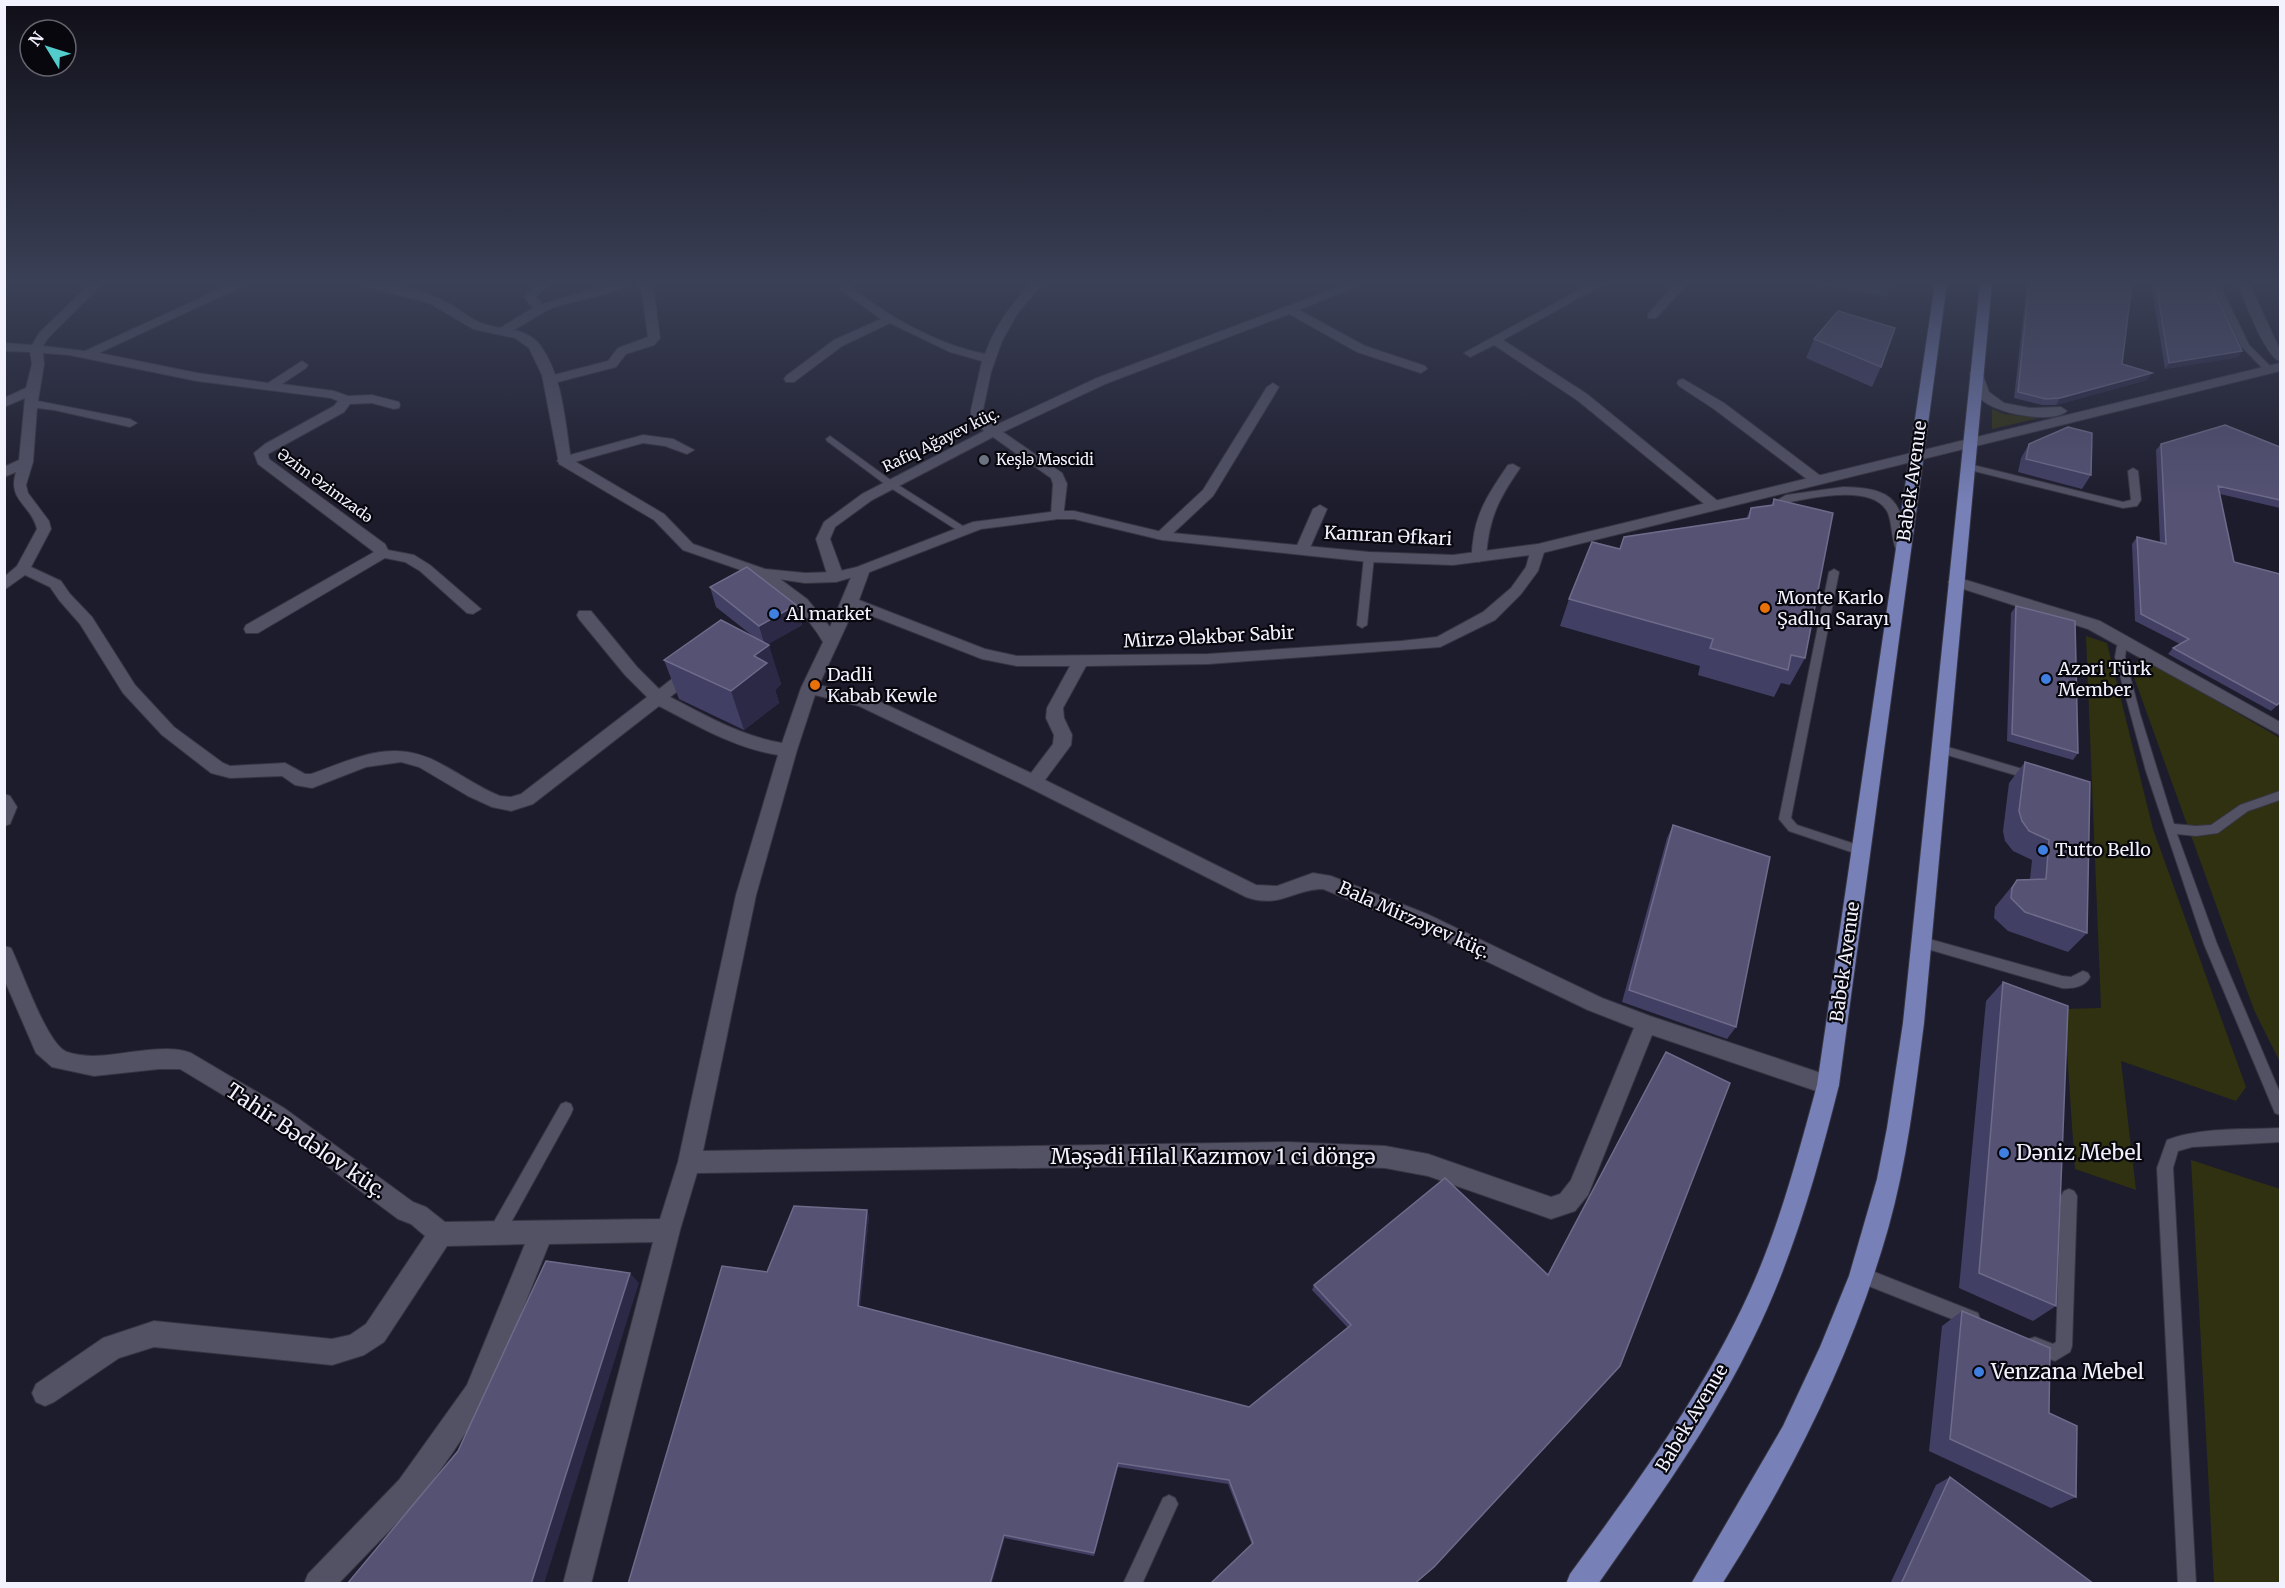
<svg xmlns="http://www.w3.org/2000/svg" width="2285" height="1588" font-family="Merriweather,serif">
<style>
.green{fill:#303110}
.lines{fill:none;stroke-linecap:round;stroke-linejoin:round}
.service-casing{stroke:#373543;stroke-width:2}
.minor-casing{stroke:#373543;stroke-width:2}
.tertiary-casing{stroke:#373543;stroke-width:2}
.primary-casing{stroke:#373543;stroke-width:2}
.service{fill:#535265;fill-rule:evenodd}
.minor{fill:#535265;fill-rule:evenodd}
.tertiary{fill:#535265;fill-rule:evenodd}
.primary{fill:#7781b8;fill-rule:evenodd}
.wall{fill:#423f64}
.shaded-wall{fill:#2b2946}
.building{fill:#555274;stroke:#6e6b8a;stroke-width:1.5}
.worship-dot{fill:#6b7280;stroke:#08070e;stroke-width:2}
.food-dot{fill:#e8710a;stroke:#08070e;stroke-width:2}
.shop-dot{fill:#3f7fe0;stroke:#08070e;stroke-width:2}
.labels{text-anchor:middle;stroke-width:4.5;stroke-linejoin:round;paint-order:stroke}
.far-street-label{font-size:15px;fill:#f2f2fe;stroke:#08070e}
.far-poi-label{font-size:15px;fill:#f2f2fe;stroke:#08070e;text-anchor:start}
.street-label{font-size:18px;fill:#f2f2fe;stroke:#08070e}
.poi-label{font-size:18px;fill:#f2f2fe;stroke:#08070e;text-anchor:start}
.near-street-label{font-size:21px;fill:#f2f2fe;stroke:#08070e}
.near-poi-label{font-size:21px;fill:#f2f2fe;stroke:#08070e;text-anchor:start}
</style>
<rect width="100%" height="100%" fill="#1d1c2c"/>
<!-- green -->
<path class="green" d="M 1992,409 L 2004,414 L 2039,418 L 1992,429 Z
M 2086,636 L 2107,643 L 2153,829 L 2246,1087 L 2236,1101 L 2121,1061 L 2136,1190 L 2075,1169 L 2064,1009 L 2101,1008 Z
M 2141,657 L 2280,738 L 2280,1062 L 2254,1010 L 2131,669 Z
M 2191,1160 L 2280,1189 L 2280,1583 L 2214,1583 Z"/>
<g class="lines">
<defs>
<path id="service" d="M 2211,283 L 2219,283 L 2249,345 L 2272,368 L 2272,372 L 2266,372 L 2241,346 Z
M 830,436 L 892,481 L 966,528 L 966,532 L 960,532 L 886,485 L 827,441 L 826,439 Z
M 1969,464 L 2123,502 L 2131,500 L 2128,471 L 2133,468 L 2138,471 L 2141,500 L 2137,506 L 2123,508 L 1966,469 L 1966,465 Z
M 1369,554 L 1374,557 L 1367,625 L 1362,628 L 1357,625 L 1364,557 Z
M 1834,569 L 1839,572 L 1791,818 L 1797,825 L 1864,847 L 1866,850 L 1864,853 L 1860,855 L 1789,831 L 1779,819 L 1829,572 Z
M 2128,638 L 2133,642 L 2126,650 L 2125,657 L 2140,714 L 2174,824 L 2196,826 L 2211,825 L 2240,805 L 2280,791 L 2280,800 L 2248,811 L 2218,833 L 2196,836 L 2177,834 L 2217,944 L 2280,1093 L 2280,1115 L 2275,1113 L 2204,944 L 2146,771 L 2115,657 L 2117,646 Z
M 1941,745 L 2036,773 L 2038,776 L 2032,780 L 1937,752 L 1935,749 Z
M 1922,937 L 2062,976 L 2071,977 L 2083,971 L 2088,973 L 2090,977 C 2085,987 2072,989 2062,988 L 1917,946 L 1915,942 L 1917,938 Z
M 566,1102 L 571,1104 L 573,1109 L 571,1114 L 503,1237 L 497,1240 L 491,1237 L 489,1232 L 491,1227 L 561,1104 Z
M 2280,1128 L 2280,1142 L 2192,1147 L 2178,1151 L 2173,1168 L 2196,1584 L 2178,1584 L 2157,1168 L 2167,1140 C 2201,1127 2243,1130 2280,1128 Z
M 2069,1189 L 2074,1191 L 2077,1196 L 2072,1346 L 2070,1352 L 2055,1361 L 2029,1351 L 2027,1345 L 2029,1339 L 2035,1337 L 2053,1344 L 2056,1342 L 2061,1196 L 2064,1191 Z
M 1862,1267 L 1978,1313 L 1980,1319 L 1978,1325 L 1972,1327 L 1856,1281 L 1854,1275 L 1856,1269 Z
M 1169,1495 L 1175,1498 L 1178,1504 L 1142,1584 L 1123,1584 L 1163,1498 Z"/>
<path id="minor" d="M 91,283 L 103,283 L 48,338 L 43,346 L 85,351 L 233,283 L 246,283 L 245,285 L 99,353 L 197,373 L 268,383 L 302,361 L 308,365 L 306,368 L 282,384 L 334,391 L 348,396 L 372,395 L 399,402 L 400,405 L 399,408 L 394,409 L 372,403 L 350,404 L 344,412 L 268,454 L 269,459 L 385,544 L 388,550 L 414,555 L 430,565 L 481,609 L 473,614 L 467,613 L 420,571 L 405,562 L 385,558 L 258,633 L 246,633 L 244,629 L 246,625 L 374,552 L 258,464 L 254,453 L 265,444 L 334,406 L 338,401 L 331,398 L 197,381 L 69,355 L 43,353 L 44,364 L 38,401 L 130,419 L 137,423 L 130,427 L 54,410 L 37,408 L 33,462 L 26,485 L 28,493 L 49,521 L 51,529 L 31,567 L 61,581 L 70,594 L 92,617 L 135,685 L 174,727 L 223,763 L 230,766 L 285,763 L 305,774 L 311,774 C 359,757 395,737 443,765 C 462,775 480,788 500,796 L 511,797 L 521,794 L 647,697 L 625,675 L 579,619 L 577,615 L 579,611 L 591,611 L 637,667 L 659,689 L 687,667 L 699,667 L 701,671 L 699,675 L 670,697 C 707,716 741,736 782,743 L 801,688 L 823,642 C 807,614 784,595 758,576 L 755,573 L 758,570 L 768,570 L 807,599 L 830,627 L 854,570 L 862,565 L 870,570 L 859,600 L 985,649 L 1017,656 L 1208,654 L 1401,641 L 1437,637 L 1483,612 L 1511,588 L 1526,567 L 1531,549 L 1538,544 L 1545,549 L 1538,571 L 1521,594 L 1495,620 L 1440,647 L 1208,664 L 1086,666 L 1063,708 L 1064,718 L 1072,735 L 1071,745 L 1045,780 L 1256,885 L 1277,886 L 1313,873 L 1331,876 L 1427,914 L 1602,998 L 1650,1016 L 1836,1078 L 1839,1085 L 1836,1092 L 1828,1095 L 1652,1035 L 1588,1195 L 1575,1211 L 1551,1219 L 1428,1176 L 1385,1168 L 1286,1164 L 697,1173 L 680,1230 L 591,1584 L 563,1584 L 653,1242 L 549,1244 L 485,1403 L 453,1452 L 419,1500 L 338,1584 L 304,1584 L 308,1574 L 399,1480 L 467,1385 L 525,1244 L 447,1246 L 384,1342 L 364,1355 L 332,1365 L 154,1347 L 119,1358 L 54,1402 L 45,1406 L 36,1402 L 32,1393 L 36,1384 L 103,1338 L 154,1321 L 332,1339 L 350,1335 L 366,1324 L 425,1236 L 411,1224 L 398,1219 L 268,1122 L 180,1069 L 159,1069 L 94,1076 L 52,1067 L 36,1053 L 4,979 L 4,946 L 11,948 C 22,970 47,1045 67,1052 C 88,1059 110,1055 131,1052 C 151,1050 172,1046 191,1053 L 284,1108 L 413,1202 L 426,1207 L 445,1222 L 660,1219 L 678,1162 L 736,895 L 778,755 C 734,748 698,726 659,706 L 533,804 L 511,811 L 492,807 L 468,796 L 419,767 L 401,762 L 366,767 L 312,788 L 295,785 L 282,776 L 230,778 L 211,773 L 162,735 L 123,693 L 80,624 L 59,600 L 50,587 L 25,575 L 4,590 L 4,577 L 17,566 L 37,529 C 31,504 7,501 16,472 L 4,477 L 4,467 L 19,460 L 25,398 L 4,407 L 4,398 L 26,388 L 32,364 L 30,352 L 4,351 L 4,343 L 32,345 L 39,333 ZM 854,609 L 982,659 L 1017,666 L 1070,666 L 1047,708 L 1046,718 L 1054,735 L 1053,744 L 1031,773 L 870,697 L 819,685 ZM 815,695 L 859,706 L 1028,787 L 1246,897 C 1280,909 1293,889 1323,889 L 1413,926 L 1588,1010 L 1634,1028 L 1571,1180 L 1560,1194 L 1551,1197 L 1428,1154 L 1385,1146 L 1286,1142 L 703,1151 L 756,895 L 797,750 Z
M 538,283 L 550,283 L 536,297 L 542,304 L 614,283 L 631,283 C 617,295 569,301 550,309 C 538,314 509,336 500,334 L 500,328 L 533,308 L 524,297 Z
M 636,283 L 647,283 L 654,292 L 660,338 L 654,345 L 626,354 L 616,367 L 550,384 L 546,383 L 544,380 L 546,377 L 608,361 L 618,348 L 648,337 L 642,292 Z
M 845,283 L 855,283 L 852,288 C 889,317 938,345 985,354 C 995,326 1011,304 1032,283 L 1043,283 L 1017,314 L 1002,341 L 991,372 L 983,410 L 985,417 L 994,426 L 1097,378 L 1349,283 L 1364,283 L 1299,310 L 1365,346 L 1425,366 L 1427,369 L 1421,373 L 1357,352 L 1289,314 L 1105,384 L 1003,432 L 1062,473 L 1067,484 L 1063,518 L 1053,518 L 1051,515 L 1053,484 L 1051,478 L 993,437 L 872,500 L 835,527 L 830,539 L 844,577 L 836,582 L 828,577 L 816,539 L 824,522 L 862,494 L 984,431 L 971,417 L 971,410 L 982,361 L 950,352 L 890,323 L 842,346 L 794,382 L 786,382 L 784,379 L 786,376 L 834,340 L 881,319 L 842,291 L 840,289 Z
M 1592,283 L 1606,283 L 1503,340 L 1587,394 L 1719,502 L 1721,505 L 1719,508 L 1709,508 L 1577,400 L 1494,345 L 1470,357 L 1464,353 Z
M 1676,283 L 1688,283 L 1656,318 L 1648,318 L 1648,314 Z
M 2238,283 L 2249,283 L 2280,350 L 2280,361 C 2266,358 2243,298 2238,283 Z
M 1683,379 L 1724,403 L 1822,477 L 1824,480 L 1822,483 L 1812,483 L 1714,409 L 1679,386 L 1677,383 L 1679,380 Z
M 1273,383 L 1279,387 L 1213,496 L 1167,539 L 1157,539 L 1155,536 L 1157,533 L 1203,490 L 1267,387 Z
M 643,435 L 673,439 L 694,450 L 687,454 L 665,446 L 643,443 L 564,465 L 557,461 L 559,458 Z
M 1513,464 L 1520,468 C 1498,500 1489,518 1486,557 L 1479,562 L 1474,560 C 1471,555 1472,548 1473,542 C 1476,511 1491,490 1508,465 Z
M 1320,505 L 1327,509 L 1309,550 L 1307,553 L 1297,553 L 1295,550 L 1313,509 Z
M 1956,577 L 2100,621 L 2280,722 L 2280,735 L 2088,629 L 1951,585 L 1948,582 Z
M 4,794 L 10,796 L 17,807 L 10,824 L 4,826 Z"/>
<path id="tertiary" d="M 357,283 C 385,281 425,290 450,304 C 461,310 470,319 481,323 C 501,331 525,326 540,345 C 563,376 565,423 571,459 L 664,514 L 693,544 L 765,569 L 805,573 L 836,572 L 857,567 L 973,522 L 1058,511 L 1074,511 L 1162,532 L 1369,552 L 1453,555 L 1538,544 L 2280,363 L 2280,371 L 1538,554 L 1453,565 L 1369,562 L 1162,540 L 1074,519 L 1058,519 L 981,529 L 867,573 L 836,582 L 805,583 L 758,576 L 683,550 L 654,520 L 559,464 L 542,375 L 529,348 L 515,338 L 473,329 L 429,303 L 359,285 Z
M 1976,369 L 1982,373 L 1989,392 L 2004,403 L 2030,408 L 2061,407 L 2067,411 C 2052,425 1990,413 1978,396 C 1974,390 1972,380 1970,373 Z
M 1843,487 C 1898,488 1900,503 1910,551 L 1908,554 L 1898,554 C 1891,542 1893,526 1888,513 C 1874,483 1811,498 1786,503 L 1779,499 L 1786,495 Z"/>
<path id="primary" d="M 1935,283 L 1947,283 L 1839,1085 C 1817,1172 1793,1258 1753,1339 C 1711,1426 1653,1505 1598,1584 L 1566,1584 L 1570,1574 C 1635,1485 1703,1394 1749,1293 C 1779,1227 1798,1155 1817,1085 Z
M 1980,283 L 1992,283 L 1924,1023 C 1915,1092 1907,1162 1888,1229 C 1852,1355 1792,1474 1722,1584 L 1691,1584 L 1783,1426 L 1820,1347 L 1849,1276 L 1877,1179 L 1887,1128 L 1903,1023 Z"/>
</defs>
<!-- service casing -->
<use href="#service" class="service-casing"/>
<!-- minor casing -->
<use href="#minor" class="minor-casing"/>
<!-- tertiary casing -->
<use href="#tertiary" class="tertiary-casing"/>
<!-- primary casing -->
<use href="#primary" class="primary-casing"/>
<!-- service -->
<use href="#service" class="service"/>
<!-- minor -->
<use href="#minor" class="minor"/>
<!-- tertiary -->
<use href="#tertiary" class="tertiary"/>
<!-- primary -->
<use href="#primary" class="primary"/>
</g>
<!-- wall -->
<path class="wall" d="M 1809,283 L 1893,283 L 1886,297 Z
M 2027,283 L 2132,283 L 2122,364 L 2147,380 L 2056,405 L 2042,405 L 2014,398 Z
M 2151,283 L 2210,283 L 2242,351 L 2238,357 L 2165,369 Z
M 1814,339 L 1881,367 L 1872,387 L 1806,358 Z
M 2029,444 L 2091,475 L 2082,489 L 2018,472 L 2021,458 Z
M 2161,444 L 2280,447 L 2280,508 L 2220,494 L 2234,562 L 2280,574 L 2280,703 L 2271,711 L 2168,654 L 2173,648 L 2180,644 L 2135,621 L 2132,544 L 2137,537 L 2160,543 L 2156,450 Z
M 1774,499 L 1805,658 L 1790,685 L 1781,683 L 1774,697 L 1698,675 L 1700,666 L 1560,626 L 1569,599 L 1746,519 L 1751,508 L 1771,506 Z
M 710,587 L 796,605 L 802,625 L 768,644 L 781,684 L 775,690 L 779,703 L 744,730 L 679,699 L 664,660 L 754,637 L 716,607 Z
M 2016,606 L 2078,753 L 2073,760 L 2007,741 L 2011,613 Z
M 2025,762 L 2087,933 L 2068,952 L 2008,931 L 1994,918 L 1995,907 L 2017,880 L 2030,879 L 2032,860 L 2013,851 L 2005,841 L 2003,831 L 2009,783 Z
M 1673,825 L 1736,1027 L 1727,1039 L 1622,1002 L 1667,838 Z
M 2003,982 L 2056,1306 L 2033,1321 L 1959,1288 L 1986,1001 Z
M 1662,1058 L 1431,1570 L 1415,1584 L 1210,1584 L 1252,1545 L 1228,1484 L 1118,1467 L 1094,1556 L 1005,1538 L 767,1272 L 869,1215 L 860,1306 L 1249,1407 L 1348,1328 L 1312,1290 L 1314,1285 L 1548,1275 Z
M 1962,1311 L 2049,1413 L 2076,1497 L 2051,1508 L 1929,1451 L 1942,1326 Z
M 1950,1477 L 2094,1584 L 1890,1584 L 1936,1485 Z"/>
<!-- shaded-wall -->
<path class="shaded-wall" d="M 2242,351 L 2238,357 L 2165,369 L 2169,363 Z
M 2152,373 L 2147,380 L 2056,405 L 2060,398 Z
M 796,605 L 802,625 L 765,646 L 759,626 Z
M 769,645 L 781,684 L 775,690 L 779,703 L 744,730 L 731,691 L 754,656 Z
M 867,1210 L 869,1215 L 860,1311 L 858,1306 Z
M 630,1273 L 639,1283 L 544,1584 L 531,1584 Z
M 1118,1463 L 1118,1467 L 1094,1556 L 1094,1553 Z
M 1004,1535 L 1005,1538 L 992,1584 L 990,1584 Z"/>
<!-- building -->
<path class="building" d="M 2029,283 L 2132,283 L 2122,364 L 2152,373 L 2060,398 L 2046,399 L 2018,392 Z
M 2156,283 L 2210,283 L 2242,351 L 2169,363 Z
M 1838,311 L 1895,328 L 1881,367 L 1814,339 Z
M 2225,425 L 2280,447 L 2280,500 L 2218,486 L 2234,562 L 2280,574 L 2280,702 L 2277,705 L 2173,648 L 2189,639 L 2141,614 L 2137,537 L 2166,544 L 2161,444 Z
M 2068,427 L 2092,433 L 2091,475 L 2026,459 L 2029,444 Z
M 1774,499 L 1833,513 L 1805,658 L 1791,655 L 1788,670 L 1710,648 L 1713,639 L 1569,599 L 1592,542 L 1620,549 L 1624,537 L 1749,518 L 1751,508 L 1773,505 Z
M 747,567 L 796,605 L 759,626 L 710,587 Z
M 2016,606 L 2075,621 L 2078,753 L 2012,734 Z
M 721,620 L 769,645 L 754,656 L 767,663 L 731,691 L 664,660 Z
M 2025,762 L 2090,782 L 2087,933 L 2025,912 L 2011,898 L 2012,888 L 2017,880 L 2046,879 L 2049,840 L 2029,831 L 2022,821 L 2019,811 Z
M 1673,825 L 1770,857 L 1736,1027 L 1629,990 Z
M 2003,982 L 2068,1006 L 2056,1306 L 1979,1273 Z
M 1666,1052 L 1730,1083 L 1620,1366 L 1434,1567 L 1414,1584 L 1210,1584 L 1253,1543 L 1229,1480 L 1118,1463 L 1094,1553 L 1004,1535 L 990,1584 L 628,1584 L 722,1266 L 767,1272 L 794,1206 L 867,1210 L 858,1306 L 1249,1407 L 1351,1325 L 1314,1285 L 1445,1178 L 1548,1275 Z
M 546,1261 L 630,1273 L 531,1584 L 347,1584 L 458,1451 Z
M 1962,1311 L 2050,1348 L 2049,1413 L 2077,1426 L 2076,1497 L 1950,1439 Z
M 1950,1477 L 2094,1584 L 1901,1584 Z"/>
<!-- sky -->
<linearGradient id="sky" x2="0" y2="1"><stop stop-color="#100f18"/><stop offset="0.56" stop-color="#3a4056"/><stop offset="1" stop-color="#3a4056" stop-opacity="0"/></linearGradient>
<rect width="2285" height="505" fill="url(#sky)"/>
<!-- markers -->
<circle class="worship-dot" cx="984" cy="460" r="6"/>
<g class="food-dot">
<circle cx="1765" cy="608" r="6"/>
<circle cx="815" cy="685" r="6"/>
</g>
<g class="shop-dot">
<circle cx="774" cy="614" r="6"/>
<circle cx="2046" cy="679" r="6"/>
<circle cx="2043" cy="850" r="6"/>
<circle cx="2004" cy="1153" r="6"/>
<circle cx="1979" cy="1372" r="6"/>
</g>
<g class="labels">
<!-- far-street labels -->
<g class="far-street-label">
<text transform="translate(941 440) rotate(-26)" y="5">Rafiq Ağayev küç.</text>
<text transform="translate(325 486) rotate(36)" y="5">Əzim Əzimzadə</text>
</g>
<!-- far-poi labels -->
<g class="far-poi-label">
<text x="996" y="465">Keşlə Məscidi</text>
</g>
<!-- street labels -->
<g class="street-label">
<text transform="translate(1912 481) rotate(-82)" y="6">Babek Avenue</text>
<text transform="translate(1388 536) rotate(3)" y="6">Kamran Əfkari</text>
<text transform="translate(1209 637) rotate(-3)" y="6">Mirzə Ələkbər Sabir</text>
<text transform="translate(1414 920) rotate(24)" y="6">Bala Mirzəyev küç.</text>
<text transform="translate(1845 962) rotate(-82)" y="6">Babek Avenue</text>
<text transform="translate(1692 1418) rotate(-59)" y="6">Babek Avenue</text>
</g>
<!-- poi labels -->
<g class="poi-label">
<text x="1777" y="604">Monte Karlo<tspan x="1777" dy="21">Şadlıq Sarayı</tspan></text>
<text x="786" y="620">Al market</text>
<text x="2058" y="675">Azəri Türk<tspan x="2058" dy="21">Member</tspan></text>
<text x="827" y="681">Dadli<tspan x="827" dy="21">Kabab Kewle</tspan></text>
<text x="2055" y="856">Tutto Bello</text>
</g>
<!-- near-street labels -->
<g class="near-street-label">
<text transform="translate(306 1141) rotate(34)" y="7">Tahir Bədəlov küç.</text>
<text x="1213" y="1164">Məşədi Hilal Kazımov 1 ci döngə</text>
</g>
<!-- near-poi labels -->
<g class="near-poi-label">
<text x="2016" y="1160">Dəniz Mebel</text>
<text x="1991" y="1379">Venzana Mebel</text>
</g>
</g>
<!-- border -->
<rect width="2285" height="1588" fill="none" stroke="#f2f2fe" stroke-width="12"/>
<!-- north arrow -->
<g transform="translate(48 48) rotate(308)"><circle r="28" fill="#08070e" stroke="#66656e" stroke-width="1.5"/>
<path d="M0-4.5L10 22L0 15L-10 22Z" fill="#52cdcc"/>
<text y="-9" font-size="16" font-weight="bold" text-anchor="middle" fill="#f2f2fe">N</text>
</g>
</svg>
